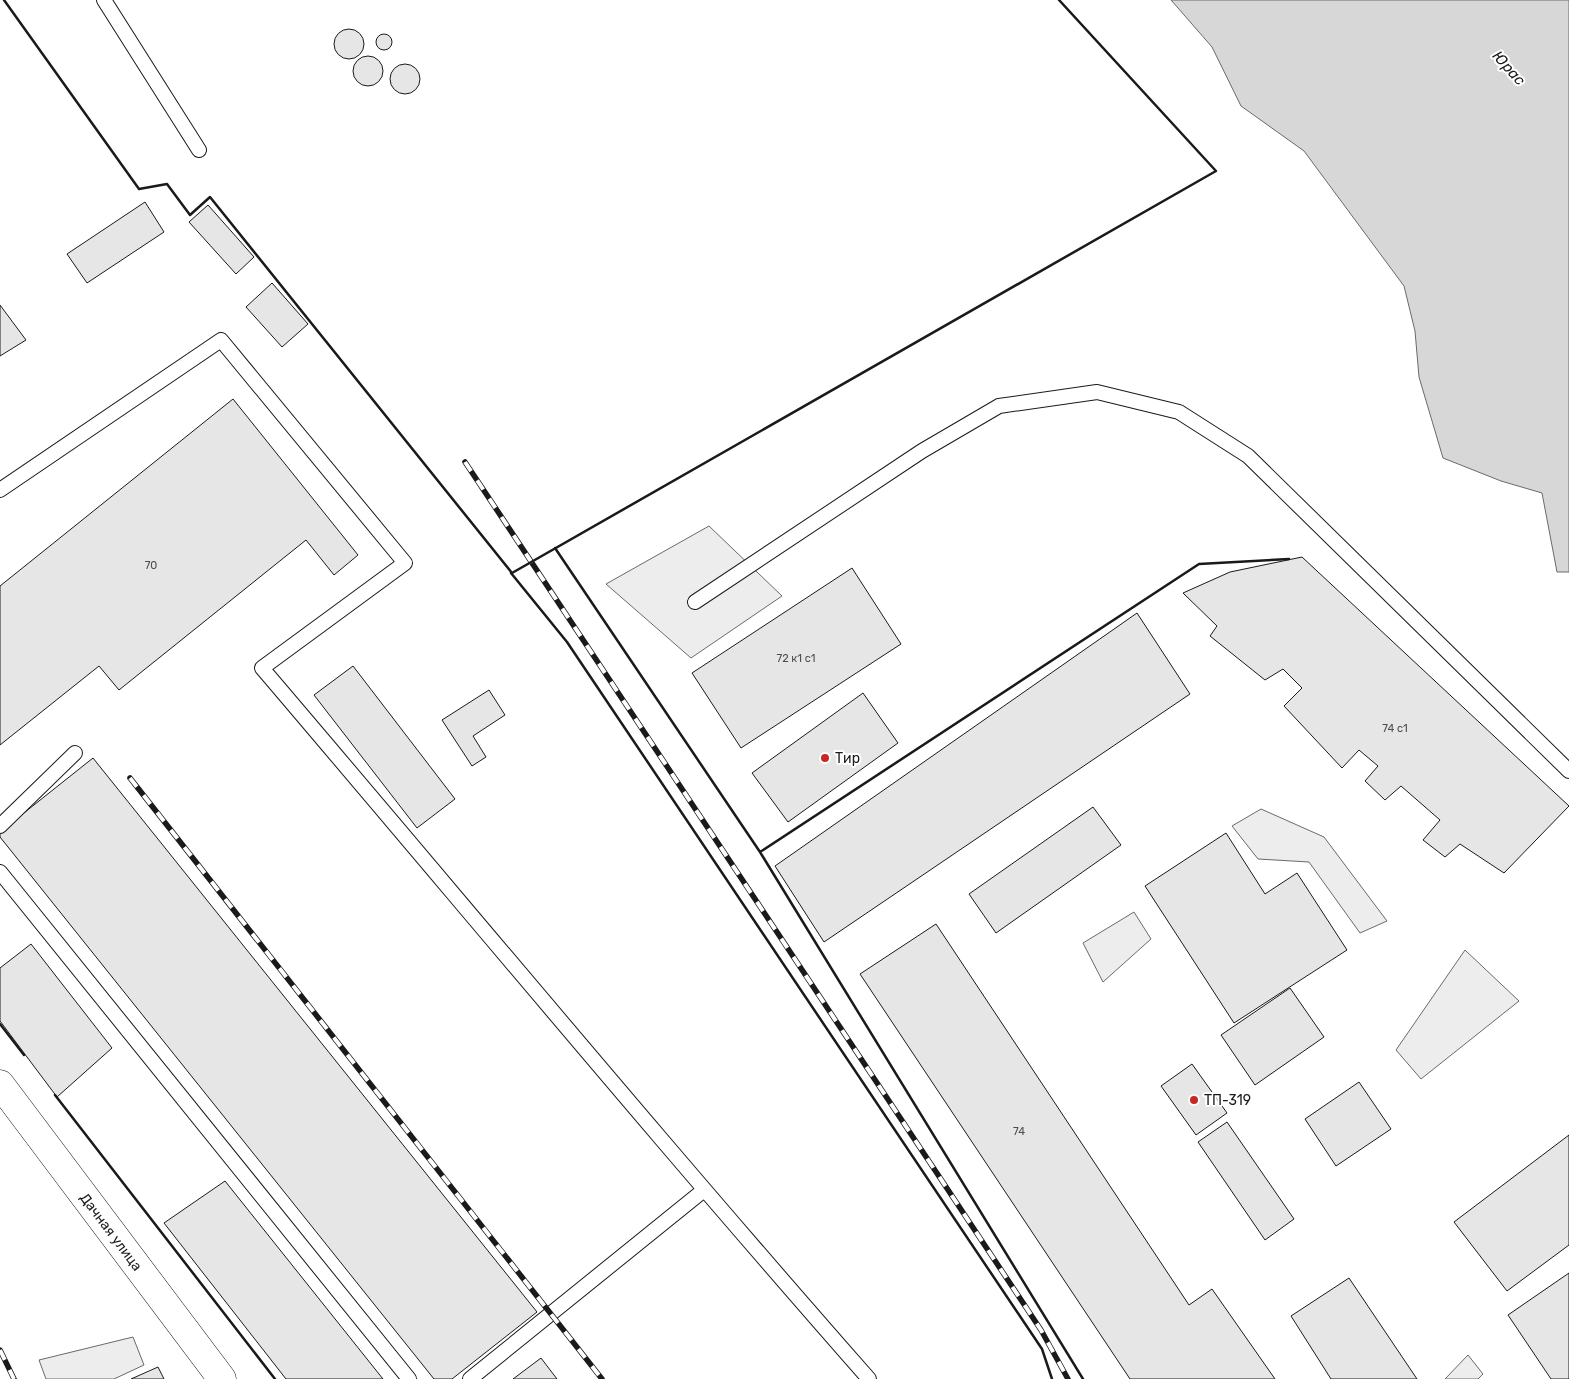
<svg xmlns="http://www.w3.org/2000/svg" width="1569" height="1379" font-family="Rubik,sans-serif">
<style>
.built{fill:#ededed;stroke:#6a6a6a}
.water{fill:#d7d7d7;stroke:#6a6a6a}
.building{fill:#e6e6e6;stroke:#1a1a1a}
.lines{fill:none;stroke-linecap:round;stroke-linejoin:round}
.lane-casing{stroke:#1a1a1a;stroke-width:16}
.street-casing{stroke:#1a1a1a;stroke-width:29}
.lane{stroke:#fff;stroke-width:14}
.street{stroke:#fff;stroke-width:28}
.rail-casing{stroke:#1a1a1a;stroke-width:5.5}
.rail{stroke:#fff;stroke-width:4;stroke-dasharray:11;stroke-linecap:butt}
.wall{stroke:#1a1a1a;stroke-width:2.5}
.poi-dot{fill:#c62828;stroke:#fff;stroke-width:2}
.labels{text-anchor:middle;stroke-width:4;stroke-linejoin:round;paint-order:stroke}
.number-label{font-size:11px;fill:#4d4d4d}
.poi-label{font-size:14px;fill:#1a1a1a;stroke:#fff;text-anchor:start}
.street-label{font-size:14px;fill:#1a1a1a;stroke:#fff}
.water-label{font-size:15px;font-style:italic;fill:#1a1a1a;stroke:#fff}
</style>
<rect width="100%" height="100%" fill="#fff"/>
<!-- built -->
<path class="built" d="M 709,526 L 782,596 L 691,658 L 606,584 Z
M 1261,809 L 1324,837 L 1387,921 L 1360,933 L 1309,862 L 1258,859 L 1232,826 Z
M 1134,912 L 1151,939 L 1103,982 L 1083,943 Z
M 1465,950 L 1519,1001 L 1421,1079 L 1396,1050 Z
M 133,1337 L 144,1365 L 114,1379 L 46,1379 L 39,1360 Z
M 1468,1355 L 1483,1374 L 1478,1379 L 1445,1379 Z"/>
<!-- water -->
<path class="water" d="M 1171,0 L 1569,0 L 1569,572 L 1557,572 L 1542,493 L 1501,481 L 1443,458 L 1419,377 L 1415,331 L 1404,286 L 1304,151 L 1241,106 L 1212,47 Z"/>
<!-- building -->
<path class="building" d="M334 44a15 15 0 1 1 30 0a15 15 0 1 1-30 0Z
M376 42a8 8 0 1 1 16 0a8 8 0 1 1-16 0Z
M353 71a15 15 0 1 1 30 0a15 15 0 1 1-30 0Z
M390 79a15 15 0 1 1 30 0a15 15 0 1 1-30 0Z
M 145,202 L 164,232 L 87,283 L 67,254 Z
M 208,205 L 254,257 L 236,274 L 189,222 Z
M 272,283 L 308,324 L 282,347 L 246,307 Z
M 0,305 L 26,340 L 0,356 Z
M 233,399 L 358,555 L 334,575 L 306,540 L 119,690 L 99,666 L 0,745 L 0,586 Z
M 1302,557 L 1569,806 L 1504,873 L 1460,844 L 1445,857 L 1423,840 L 1440,820 L 1401,786 L 1385,800 L 1365,781 L 1378,766 L 1359,750 L 1342,768 L 1284,706 L 1302,688 L 1283,669 L 1265,680 L 1210,636 L 1217,626 L 1183,593 L 1230,572 Z
M 852,568 L 901,644 L 741,748 L 692,673 Z
M 1137,613 L 1190,694 L 824,942 L 775,866 Z
M 353,666 L 455,799 L 417,828 L 314,695 Z
M 489,690 L 505,715 L 473,736 L 486,757 L 472,766 L 442,720 Z
M 863,693 L 898,743 L 788,822 L 752,773 Z
M 93,758 L 537,1312 L 452,1379 L 434,1379 L 0,837 L 0,832 Z
M 1093,807 L 1121,845 L 996,933 L 969,894 Z
M 1226,833 L 1265,894 L 1297,873 L 1347,950 L 1234,1023 L 1145,886 Z
M 936,924 L 1189,1305 L 1212,1289 L 1275,1379 L 1130,1379 L 860,974 Z
M 31,944 L 112,1048 L 57,1097 L 0,1021 L 0,968 Z
M 1290,988 L 1324,1037 L 1255,1085 L 1221,1035 Z
M 1192,1064 L 1227,1113 L 1196,1135 L 1161,1086 Z
M 1359,1082 L 1391,1129 L 1336,1166 L 1305,1119 Z
M 1227,1122 L 1294,1219 L 1265,1240 L 1198,1142 Z
M 1569,1135 L 1569,1245 L 1507,1291 L 1454,1222 Z
M 225,1181 L 383,1379 L 286,1379 L 164,1223 Z
M 1569,1273 L 1569,1379 L 1551,1379 L 1508,1315 Z
M 1349,1278 L 1417,1379 L 1331,1379 L 1291,1316 Z
M 541,1358 L 557,1379 L 513,1379 Z
M 158,1367 L 164,1379 L 131,1379 Z"/>
<g class="lines">
<defs>
<path id="lane" d="M 104,0 L 199,150
M 0,490 L 221,340 L 405,563 L 262,668 C 464,905 663,1145 869,1379
M 695,602 L 922,451 L 999,406 L 1097,392 L 1179,412 L 1248,456 L 1569,771
M 0,826 L 75,753
M 0,872 L 409,1379
M 470,1379 L 704,1190"/>
<g id="street">
<path id="s1" d="M 0,1084 L 222,1379"/>
</g>
</defs>
<!-- lane casing -->
<use href="#lane" class="lane-casing"/>
<!-- street casing -->
<use href="#street" class="street-casing"/>
<!-- lane -->
<use href="#lane" class="lane"/>
<!-- street -->
<use href="#street" class="street"/>
<defs>
<path id="rail" d="M 465,462 L 1041,1330 L 1068,1379
M 130,778 L 602,1379
M 0,1350 L 14,1379"/>
</defs>
<!-- rail casing -->
<use href="#rail" class="rail-casing"/>
<!-- rail -->
<use href="#rail" class="rail"/>
<!-- wall -->
<path class="wall" d="M 4,0 L 139,189 L 167,184 L 190,215 L 210,197 L 512,573 L 1216,171 L 1059,0
M 555,548 L 760,852
M 511,573 L 567,642 L 1042,1349 L 1052,1379
M 0,1024 L 24,1055
M 55,1095 L 275,1379
M 1083,1379 L 760,852 L 1199,564 L 1289,559"/>
</g>
<!-- markers -->
<g class="poi-dot">
<circle cx="825" cy="758" r="5"/>
<circle cx="1194" cy="1100" r="5"/>
</g>
<g class="labels">
<!-- number labels -->
<g class="number-label">
<text x="151" y="569">70</text>
<text x="796" y="662">72 к1 с1</text>
<text x="1395" y="732">74 с1</text>
<text x="1019" y="1135">74</text>
</g>
<!-- poi labels -->
<g class="poi-label">
<text x="835" y="763">Тир</text>
<text x="1204" y="1105">ТП-319</text>
</g>
<!-- street labels -->
<g class="street-label">
<text dy="5" stroke="none"><textPath href="#s1" startOffset="185">Дачная улица</textPath></text>
</g>
<!-- water labels -->
<g class="water-label">
<text transform="translate(1509 68) rotate(48)" y="5">Юрас</text>
</g>
</g>
</svg>
